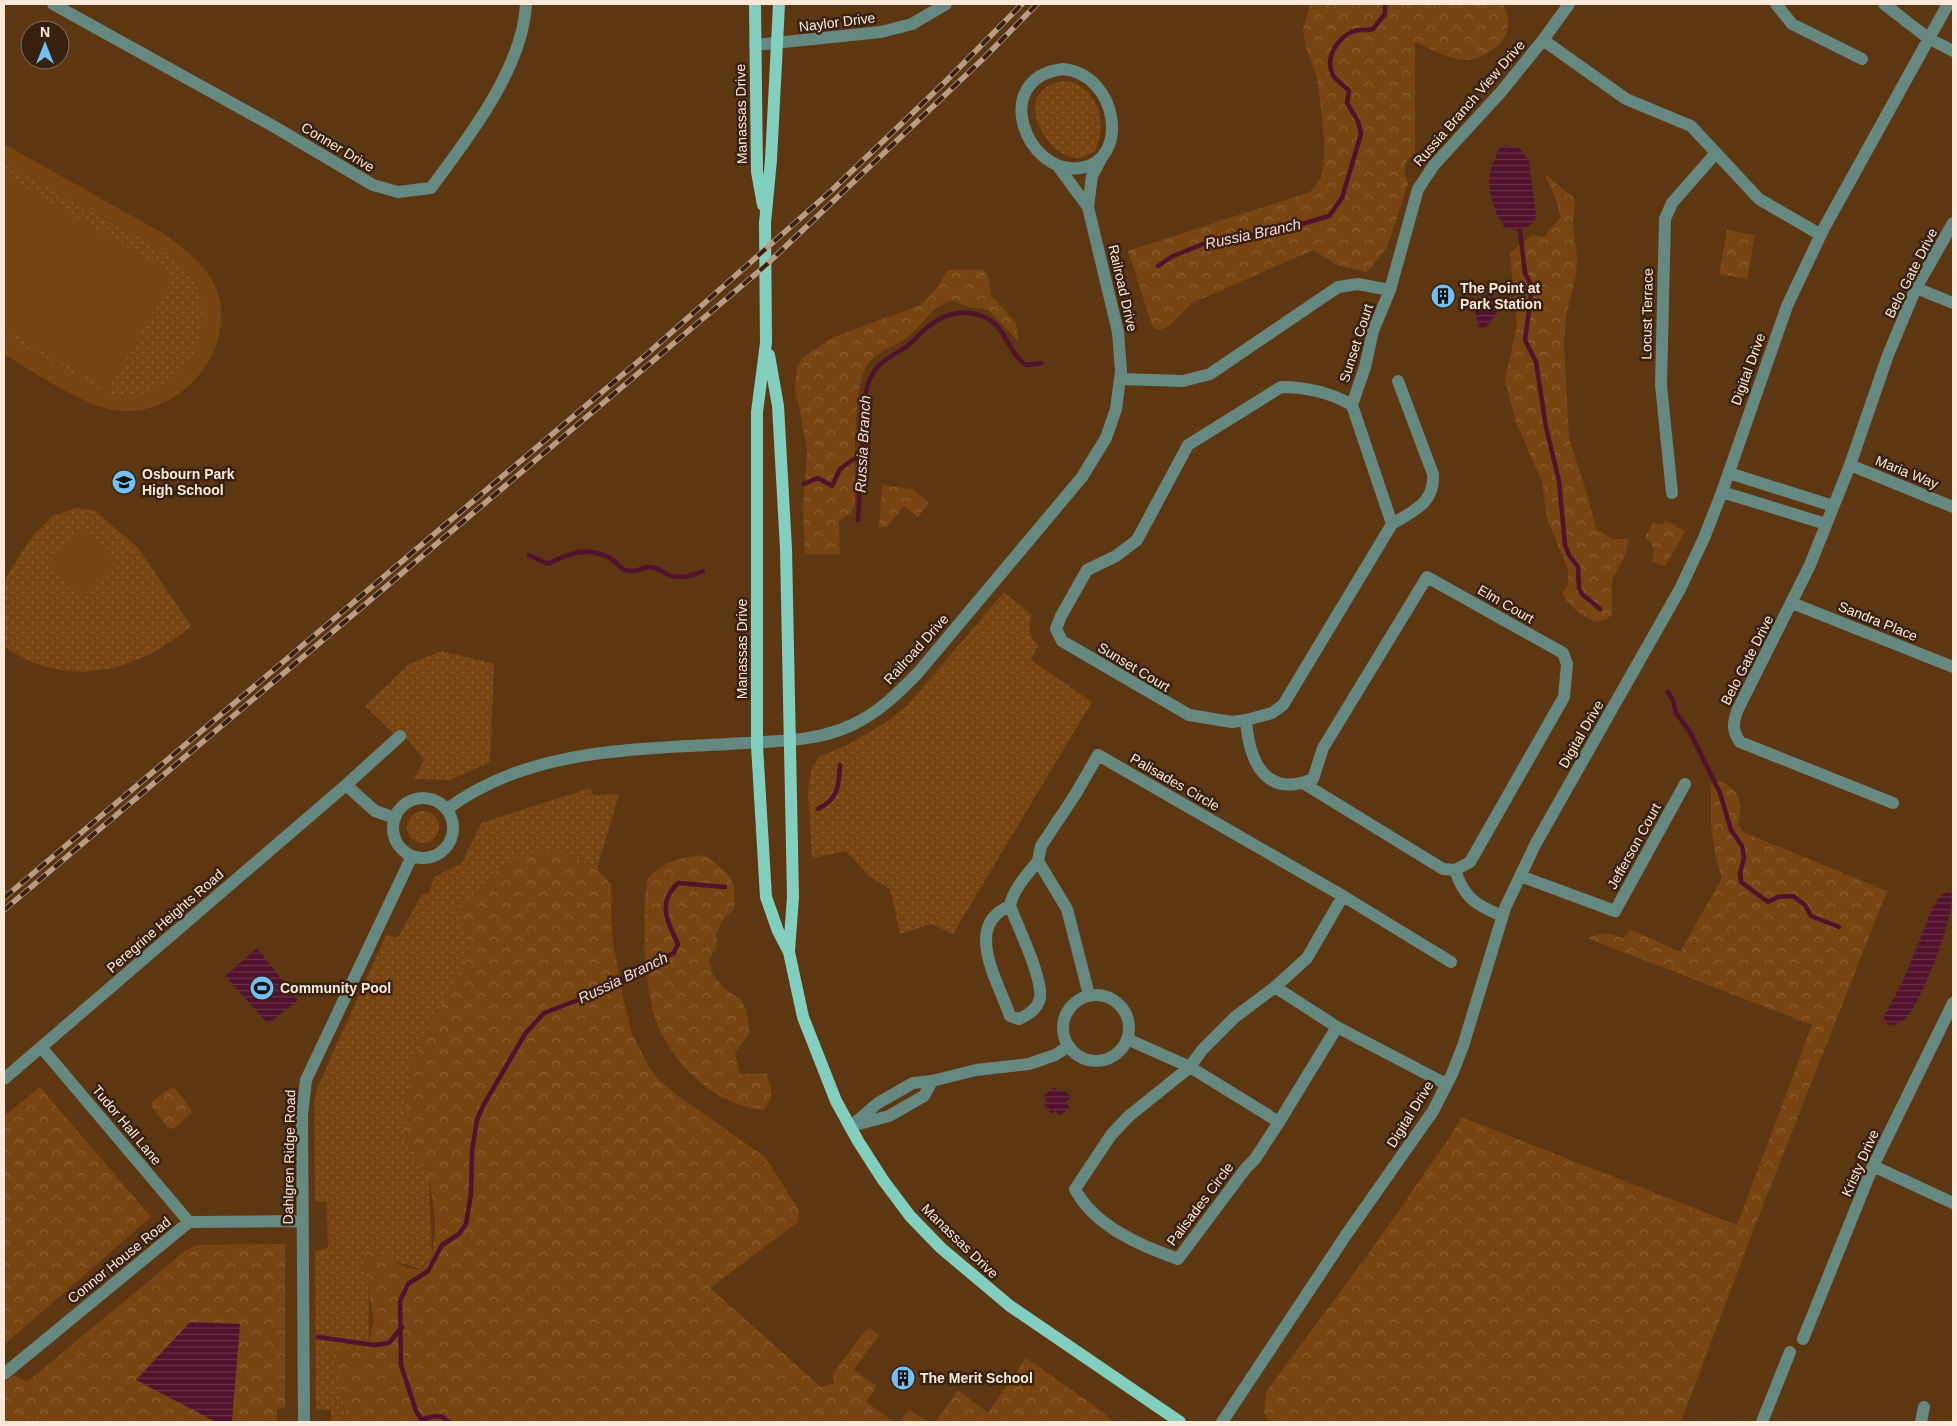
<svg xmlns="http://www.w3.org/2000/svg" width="1957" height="1426" font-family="Arial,sans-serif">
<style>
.grass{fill:url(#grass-dots)}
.forest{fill:url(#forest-crowns)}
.pitch{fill:#784412}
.water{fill:url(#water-rules)}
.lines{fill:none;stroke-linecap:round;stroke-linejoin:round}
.stream{stroke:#52112d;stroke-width:4.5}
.minor{stroke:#658980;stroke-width:12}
.major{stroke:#83cfbf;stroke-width:12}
.rail-casing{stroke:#b89c84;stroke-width:5.5}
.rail{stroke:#38210e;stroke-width:4;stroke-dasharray:11;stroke-linecap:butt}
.labels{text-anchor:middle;stroke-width:5;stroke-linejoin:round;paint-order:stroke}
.street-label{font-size:14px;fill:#fce9da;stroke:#38210e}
.poi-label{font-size:14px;font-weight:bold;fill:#fce9da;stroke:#38210e;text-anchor:start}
.water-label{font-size:15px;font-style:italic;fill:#fad8e2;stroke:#38210e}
</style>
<defs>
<pattern id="grass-dots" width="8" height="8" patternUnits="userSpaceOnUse" patternTransform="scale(1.25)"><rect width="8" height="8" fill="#784412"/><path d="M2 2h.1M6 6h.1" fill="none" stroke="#8c5f34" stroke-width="1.8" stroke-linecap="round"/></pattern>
<pattern id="forest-crowns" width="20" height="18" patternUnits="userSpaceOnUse" patternTransform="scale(1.25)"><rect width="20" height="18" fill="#784412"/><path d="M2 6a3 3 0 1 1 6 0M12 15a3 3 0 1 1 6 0" fill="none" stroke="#8c5f34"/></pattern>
<pattern id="water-rules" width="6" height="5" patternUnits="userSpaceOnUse" patternTransform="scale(1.25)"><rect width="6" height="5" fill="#52112d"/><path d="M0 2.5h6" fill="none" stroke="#6c344b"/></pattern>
</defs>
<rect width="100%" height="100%" fill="#5d3612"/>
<!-- grass -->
<path class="grass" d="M 1066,81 C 1098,86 1109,124 1095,151 C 1089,154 1083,158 1077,158 C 1048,160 1005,88 1066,81 Z
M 4,162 C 37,180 70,199 103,218 C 134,235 175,252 195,283 C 212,310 203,350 182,372 C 162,393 133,399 106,393 L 4,336 Z
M 76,508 L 94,510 L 139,549 L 191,626 C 138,672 65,691 4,646 L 4,581 L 31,538 L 51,517 Z
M 1004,592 L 1031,614 C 1029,628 1028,636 1038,646 L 1031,660 L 1092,702 L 953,934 L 931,924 L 900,934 L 890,889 L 870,877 L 846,851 L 812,858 L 808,792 L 811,770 L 819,757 L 851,743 L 882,725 L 907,706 Z
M 442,651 L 494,664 L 490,762 L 450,780 L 414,779 L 424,760 L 403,734 L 393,733 L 365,706 L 409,664 Z
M 590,788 L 593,795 L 619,794 L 597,869 L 580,858 L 494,872 L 488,882 L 456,908 L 470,951 L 411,1065 L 402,1132 L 429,1177 L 432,1255 L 421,1269 L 391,1260 L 368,1248 L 369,1353 L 332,1351 L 348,1422 L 331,1422 L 331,1410 L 316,1409 L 315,1251 L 328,1248 L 327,1202 L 315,1201 L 314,1102 L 318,1086 L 386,935 L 398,937 L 422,894 L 429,893 L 434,877 L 462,863 L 481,823 Z
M407 827a16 16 0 1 1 32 0a16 16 0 1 1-32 0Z
M 28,1412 L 50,1422 L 22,1422 Z"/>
<!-- forest -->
<path class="forest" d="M 1310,4 L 1503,4 C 1514,24 1507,45 1485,54 C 1480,56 1475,59 1470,60 C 1450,61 1433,49 1415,42 L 1415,152 L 1406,162 L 1404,172 L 1408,184 L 1387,248 L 1367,272 L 1337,265 L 1313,250 L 1192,303 L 1171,324 L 1162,330 L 1153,328 L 1128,251 L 1310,192 L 1321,178 L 1324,162 L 1324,135 L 1317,77 L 1306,48 L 1303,30 Z
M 1545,174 L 1575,199 L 1573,224 L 1577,257 L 1576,275 L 1566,317 L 1564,345 L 1569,439 L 1585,487 L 1596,528 L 1612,539 L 1629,539 L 1624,558 L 1612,580 L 1612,615 C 1609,617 1605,621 1601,621 C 1588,624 1568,604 1562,594 L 1568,584 L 1568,570 L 1547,519 L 1542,482 L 1515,420 L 1505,379 L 1517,325 L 1510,253 L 1532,235 L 1544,237 L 1560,217 C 1559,200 1550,189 1545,174 Z
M 1727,230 L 1755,235 L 1747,279 L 1719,274 Z
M 948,270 L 983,270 L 988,275 L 991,295 L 1016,323 L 1019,342 L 989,310 L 969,307 L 953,300 C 947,303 938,306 933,311 C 925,319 918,328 909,336 C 895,347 880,349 868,364 C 852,385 855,474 855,504 L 851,513 L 839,521 L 840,554 L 805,554 L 803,510 L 807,450 L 795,386 L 797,367 L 801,359 L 832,338 L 920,305 L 933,293 Z
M 882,485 L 912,489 L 929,503 L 918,517 L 904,506 L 887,527 L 879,527 Z
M 1665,520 L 1685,531 L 1665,567 L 1652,561 C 1655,550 1654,545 1645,537 L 1653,523 L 1662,525 Z
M 1718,781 C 1739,786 1744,805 1738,824 L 1743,832 L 1887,891 L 1753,1231 L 1681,1422 L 1269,1422 L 1264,1413 L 1266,1392 C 1317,1322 1371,1253 1419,1181 C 1432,1161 1452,1138 1461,1117 L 1737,1225 L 1812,1025 L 1587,938 L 1606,933 L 1624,938 L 1630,929 L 1680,952 L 1722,878 L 1716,858 L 1711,826 L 1711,785 Z
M 549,850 C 574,853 596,864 611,885 L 612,937 L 622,992 L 631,1032 L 647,1063 L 657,1078 L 677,1095 L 765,1157 L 799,1210 L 798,1222 L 710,1288 L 821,1387 L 834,1383 L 833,1373 L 868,1327 L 879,1335 L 854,1370 L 877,1386 L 866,1402 L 895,1422 L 348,1422 L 332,1350 L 368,1348 C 372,1339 369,1331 374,1321 L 362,1255 L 368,1248 C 389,1252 399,1272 422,1269 L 432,1255 L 435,1234 L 435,1218 L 429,1177 L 402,1132 L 411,1065 L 470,951 L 456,908 L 488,882 L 494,872 L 506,863 L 526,854 Z
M 705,855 C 729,874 737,876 734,909 L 722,921 L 716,934 L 717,946 L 709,960 L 713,975 L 725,989 L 740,999 L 746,1009 L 750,1032 L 735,1053 L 740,1074 L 766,1073 C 773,1088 774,1096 764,1110 C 717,1105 681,1072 660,1031 C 643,995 642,920 647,880 C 662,860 681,858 705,855 Z
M 40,1087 L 151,1217 L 4,1345 L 4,1116 Z
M 170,1088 L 175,1088 L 191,1109 L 191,1114 L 173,1129 L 168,1128 L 151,1106 L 152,1102 Z
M 285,1244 L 285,1408 L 277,1409 L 277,1422 L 50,1422 L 28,1412 L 22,1422 L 4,1422 L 4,1383 L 14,1375 L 27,1382 L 186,1250 L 199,1245 Z
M 1026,1358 L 1103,1412 L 1113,1422 L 935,1422 L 958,1390 L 988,1413 Z
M 909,1409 L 928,1422 L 899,1422 Z"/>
<!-- pitch -->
<path class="pitch" d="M 4,144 L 166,235 C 184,249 204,263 214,284 C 242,343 185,415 122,411 C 86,409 36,373 4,354 L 4,336 L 106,393 C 151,403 193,376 202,330 C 204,318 204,304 200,292 C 192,273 173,260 158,248 L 4,162 Z
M 4,175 L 175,275 L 108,389 L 4,328 Z
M 82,530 L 117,564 L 83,600 L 48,565 Z"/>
<!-- water -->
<path class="water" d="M 1505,145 L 1519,148 L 1529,161 L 1536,216 L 1533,223 L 1520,231 L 1505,228 C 1493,211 1484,183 1493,164 C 1497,156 1496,149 1505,145 Z
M 1488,293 L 1493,294 L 1497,313 L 1485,329 L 1479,328 L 1474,309 Z
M 1945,893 L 1951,893 C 1957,912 1921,1004 1905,1019 C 1900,1024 1894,1025 1887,1025 L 1884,1017 L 1903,981 L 1933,907 L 1940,896 Z
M 257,948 L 298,1000 L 268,1024 L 225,976 Z
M 1055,1087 L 1059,1092 L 1064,1089 L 1071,1098 L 1066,1102 L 1070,1108 L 1059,1116 L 1056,1111 L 1051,1114 L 1044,1104 L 1047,1102 L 1043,1096 Z
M 190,1322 L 240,1324 L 232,1422 L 216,1422 L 136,1380 Z"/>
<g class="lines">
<!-- stream -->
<path class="stream" d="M 1520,231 L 1525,273 L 1532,287 L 1525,340 L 1536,362 L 1546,427 L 1559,481 L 1565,545 L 1569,555 L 1578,567 L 1579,588 L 1582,594 L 1600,609
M 1158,266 L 1173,256 L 1208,242 L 1281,230 L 1329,216 L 1342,198 L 1361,134 L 1358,121 L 1347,103 L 1349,91 C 1345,86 1336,81 1333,75 C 1324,58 1338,37 1354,31 C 1360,29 1367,31 1373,29 L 1385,14 L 1385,4
M 804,484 L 818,478 L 832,486 L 840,469 L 862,453
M 858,520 L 865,397 C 870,367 881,362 906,347 C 912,343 917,337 922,332 C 940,315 960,307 984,317 C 1006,326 1008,353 1026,365 L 1041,363
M 529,555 L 548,564 C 569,553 588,546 610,558 C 615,561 620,568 625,570 C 634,573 640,569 648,567 C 656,566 662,572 669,575 C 680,579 693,576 703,571
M 1668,692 L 1673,700 L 1676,713 L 1690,732 L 1720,793 L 1731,830 L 1742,846 L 1744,858 L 1740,873 L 1741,882 L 1768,902 L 1778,897 L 1793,896 L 1805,905 L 1811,916 L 1839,927
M 818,809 C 838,799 839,786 840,765
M 318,1337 L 374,1345 L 389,1343 L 402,1327
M 448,1422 C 440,1411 431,1419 421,1419 L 416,1411 L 401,1365 L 400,1301 L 408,1284 L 428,1271 L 442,1245 L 459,1234 L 466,1224 L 471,1194 L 472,1151 L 477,1120 L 483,1106 L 525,1034 L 544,1013 L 607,989 L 639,969 L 674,953 L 678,944 C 667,922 657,902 678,883 L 725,887"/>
<!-- minor -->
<path class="minor" d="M 53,4 L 273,126 L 373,185 L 398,192 L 431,188 C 468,138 523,68 526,4
M 1776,4 L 1792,24 L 1862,59
M 1884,4 L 1928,38 L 1953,51
M 1543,40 L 1626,99 L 1691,126 L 1759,199 L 1821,235
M 755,45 L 881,32 L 912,24 L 946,4
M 1063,69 C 1118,74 1131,161 1080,168 C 1026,176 989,78 1063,69 Z
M 1057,165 L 1088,207
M 1916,288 L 1953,303
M 1121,379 L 1183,381 L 1210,374 L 1338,287 L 1358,284 L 1390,290 L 1418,189 L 1434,165 L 1501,92 L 1543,40 L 1569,4
M 1352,405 C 1329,392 1307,387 1281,387 L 1188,445 L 1137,540 L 1116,556 L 1087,570 L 1061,616 L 1056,629 L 1062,641 L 1189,715 L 1232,722 L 1246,720 L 1272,713 L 1283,705 L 1392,524 L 1352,405 L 1365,367 L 1373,331 L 1390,290
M 1850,465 L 1953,507
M 1729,473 L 1833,506
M 1722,492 L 1826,524
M 1672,493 L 1661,385 L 1665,219 L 1672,203 L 1715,154
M 1392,524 C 1413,511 1435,503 1433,474 L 1398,381
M 1792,603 L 1953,667
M 1246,720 C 1249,761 1265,799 1313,779 L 1323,748 L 1427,577 L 1563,653 L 1567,664 L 1564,697 L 1470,862 L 1455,870 L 1443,869 L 1303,783
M 346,785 L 375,811 L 395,818
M393 828a30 30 0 1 1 60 0a30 30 0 1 1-60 0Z
M 1893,803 L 1740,742 C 1732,731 1733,723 1737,711 L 1810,565 L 1850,465 L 1888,355 L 1916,288 L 1953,223
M 447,809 C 533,745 643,750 745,743 C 781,741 818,741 852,725 C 878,713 897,694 917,674 L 1082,477 L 1106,438 L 1116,409 L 1121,371 L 1118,332 L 1088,207 L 1092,176 L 1101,159
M 1455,870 C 1464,898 1476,905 1502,916
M 1520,876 L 1615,911 L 1685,784
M 1343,896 L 1451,962
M 1010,906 C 962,925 999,983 1010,1016 L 1019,1019 C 1028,1015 1038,1009 1040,998 C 1043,978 1018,927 1010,906 C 1013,889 1027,875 1038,861
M 1275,987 L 1337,1027 L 1446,1084
M 1089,995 L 1067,909 L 1038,861 L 1041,846 L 1075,795 L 1098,755 L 1343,896 L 1307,958 L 1275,987 L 1235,1017 L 1202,1050 L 1190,1067 L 1127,1039
M1063 1028a33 33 0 1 1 66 0a33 33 0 1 1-66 0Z
M 41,1047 L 189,1222
M 4,1079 L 346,785 L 400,736
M 1279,1122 L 1190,1067 L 1129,1116 L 1111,1135 L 1075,1189 C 1094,1226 1141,1246 1178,1259 L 1246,1168 L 1255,1159 L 1279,1122 L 1337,1027
M 855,1125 L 889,1116 L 924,1096 L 932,1081
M 850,1127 L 878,1103 L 913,1083 L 932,1081 L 976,1070 L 1029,1064 L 1055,1055 L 1069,1046
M 1873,1166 L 1953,1203
M 1803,1339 L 1873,1166 L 1953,1003
M 4,1374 L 189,1222 L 303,1221
M 304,1422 L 302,1115 L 306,1080 L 412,856
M 1222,1422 L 1346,1235 L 1433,1111 L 1452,1074 L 1463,1046 L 1505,908 L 1536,843 L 1680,589 L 1704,538 L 1722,492 L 1787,306 L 1824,228 L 1948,4
M 1762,1422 L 1790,1352
M 1921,1422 L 1924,1407"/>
<!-- major -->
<path class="major" d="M 755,4 L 757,172 L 763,205
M 779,4 L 771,160 L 765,223 L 766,343 L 757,412 L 757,746 L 766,897 L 778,931 L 789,952 L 803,1017 L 836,1101 L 858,1141 L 883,1180 L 910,1216 L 941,1248 L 1010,1306 L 1180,1422
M 769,355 L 778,406 L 786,549 L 793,897 L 789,951"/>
<defs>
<path id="rail" d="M 4,898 L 647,354 L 831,191 L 944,83 L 1022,4
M 4,910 L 765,266 L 986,56 L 1037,4"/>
</defs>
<!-- rail casing -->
<use href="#rail" class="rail-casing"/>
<!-- rail -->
<use href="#rail" class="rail"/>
</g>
<!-- icons -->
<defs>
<symbol id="building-disc" viewBox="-11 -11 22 22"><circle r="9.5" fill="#72c1f5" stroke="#38210e"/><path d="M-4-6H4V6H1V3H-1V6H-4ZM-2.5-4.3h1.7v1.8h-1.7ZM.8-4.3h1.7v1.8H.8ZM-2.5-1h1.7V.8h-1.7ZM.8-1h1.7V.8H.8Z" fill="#111"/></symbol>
<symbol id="school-disc" viewBox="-11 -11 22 22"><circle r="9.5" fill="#72c1f5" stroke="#38210e"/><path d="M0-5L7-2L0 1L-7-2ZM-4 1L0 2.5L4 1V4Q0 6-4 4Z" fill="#111"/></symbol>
<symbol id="stadium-disc" viewBox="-11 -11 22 22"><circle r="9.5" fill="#72c1f5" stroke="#38210e"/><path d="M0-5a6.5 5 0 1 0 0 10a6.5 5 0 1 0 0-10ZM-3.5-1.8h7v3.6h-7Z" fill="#111"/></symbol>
</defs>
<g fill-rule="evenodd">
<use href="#building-disc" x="1429" y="282" width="28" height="28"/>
<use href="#school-disc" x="110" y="468" width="28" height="28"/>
<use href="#stadium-disc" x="248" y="974" width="28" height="28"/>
<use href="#building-disc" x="889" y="1364" width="28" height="28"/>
</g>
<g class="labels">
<!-- street labels -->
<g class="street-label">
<text transform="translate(837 22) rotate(-7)" y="5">Naylor Drive</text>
<text transform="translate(1469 103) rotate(-49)" y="5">Russia Branch View Drive</text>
<text transform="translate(741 114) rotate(-91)" y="5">Manassas Drive</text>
<text transform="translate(338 147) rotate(31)" y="5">Conner Drive</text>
<text transform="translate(1911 273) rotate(-63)" y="5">Belo Gate Drive</text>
<text transform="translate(1123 288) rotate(77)" y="5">Railroad Drive</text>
<text transform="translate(1647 314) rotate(-89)" y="5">Locust Terrace</text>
<text transform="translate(1356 343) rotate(-72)" y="5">Sunset Court</text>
<text transform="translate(1748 369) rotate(-70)" y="5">Digital Drive</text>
<text transform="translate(1907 472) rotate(22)" y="5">Maria Way</text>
<text transform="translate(1506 604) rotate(30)" y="5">Elm Court</text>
<text transform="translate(1878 621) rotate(22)" y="5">Sandra Place</text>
<text transform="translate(742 649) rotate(-90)" y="5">Manassas Drive</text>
<text transform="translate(916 649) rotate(-48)" y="5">Railroad Drive</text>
<text transform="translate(1747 660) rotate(-63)" y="5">Belo Gate Drive</text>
<text transform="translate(1134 667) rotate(31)" y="5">Sunset Court</text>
<text transform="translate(1581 734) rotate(-60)" y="5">Digital Drive</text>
<text transform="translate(1175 782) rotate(30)" y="5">Palisades Circle</text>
<text transform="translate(1634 846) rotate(-61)" y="5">Jefferson Court</text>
<text transform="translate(165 921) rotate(-41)" y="5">Peregrine Heights Road</text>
<text transform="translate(1410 1114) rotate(-58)" y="5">Digital Drive</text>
<text transform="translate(127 1125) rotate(50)" y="5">Tudor Hall Lane</text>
<text transform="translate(289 1157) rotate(-89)" y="5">Dahlgren Ridge Road</text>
<text transform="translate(1860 1163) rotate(-66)" y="5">Kristy Drive</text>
<text transform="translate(1200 1204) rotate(-53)" y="5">Palisades Circle</text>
<text transform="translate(960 1241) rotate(44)" y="5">Manassas Drive</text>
<text transform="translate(119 1260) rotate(-39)" y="5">Connor House Road</text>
</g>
<!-- poi labels -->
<g class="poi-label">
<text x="1460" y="293">The Point at<tspan x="1460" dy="16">Park Station</tspan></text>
<text x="142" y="479">Osbourn Park<tspan x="142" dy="16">High School</tspan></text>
<text x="280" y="993">Community Pool</text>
<text x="920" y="1383">The Merit School</text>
</g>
<!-- water labels -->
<g class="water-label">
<text transform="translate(1253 234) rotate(-12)" y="5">Russia Branch</text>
<text transform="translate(863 444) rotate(-87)" y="5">Russia Branch</text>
<text transform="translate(623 978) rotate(-26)" y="5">Russia Branch</text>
</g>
</g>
<!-- border -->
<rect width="1957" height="1426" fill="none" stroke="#fce9da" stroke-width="10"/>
<!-- north arrow -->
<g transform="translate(45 45)"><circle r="24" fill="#38210e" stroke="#867160"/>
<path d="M0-4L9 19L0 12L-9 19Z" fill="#72c1f5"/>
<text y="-8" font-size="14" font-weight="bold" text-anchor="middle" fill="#fce9da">N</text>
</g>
</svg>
